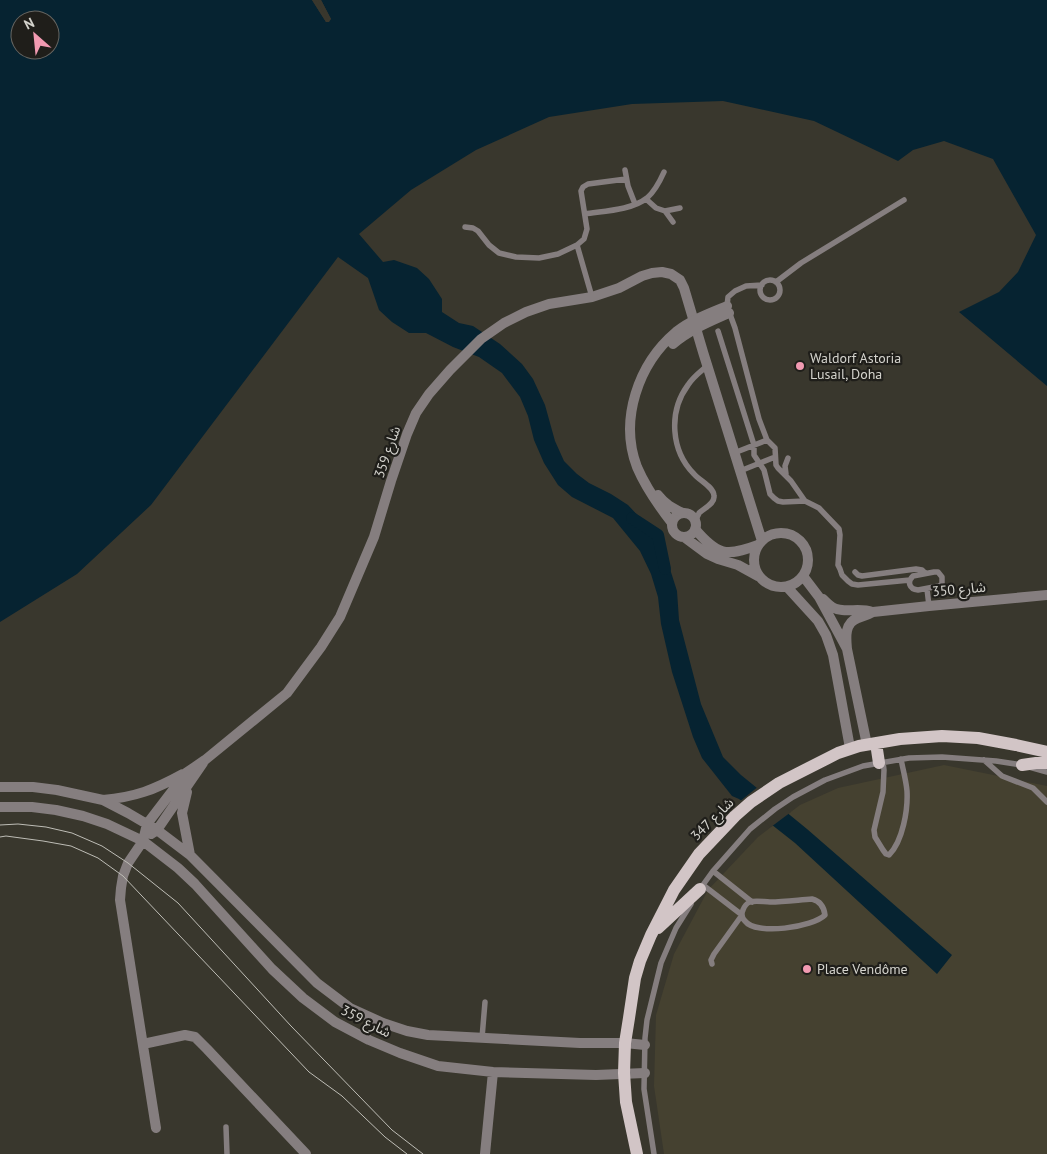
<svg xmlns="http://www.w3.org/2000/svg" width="1047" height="1154" font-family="'PT Sans','Noto Sans Arabic',sans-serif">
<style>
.built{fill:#454130}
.water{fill:#062331;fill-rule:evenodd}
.pier{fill:#39372d}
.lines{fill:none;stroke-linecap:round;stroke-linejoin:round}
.canal{stroke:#062331;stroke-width:12}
.lane{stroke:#857e7f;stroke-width:5.5}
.street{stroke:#857e7f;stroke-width:10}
.primary{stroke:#d2c5c6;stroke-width:12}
.tram{stroke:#bebdb6;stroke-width:1}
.street-bridge{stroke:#857e7f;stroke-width:10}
.poi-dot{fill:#f19ab1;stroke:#1f1e1a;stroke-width:2}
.labels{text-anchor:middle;stroke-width:4.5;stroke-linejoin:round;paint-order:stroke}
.poi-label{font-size:14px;fill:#d4d3cd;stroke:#1f1e1a;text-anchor:start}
.street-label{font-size:14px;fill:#d4d3cd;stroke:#1f1e1a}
</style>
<rect width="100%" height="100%" fill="#39372d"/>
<!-- built -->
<path class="built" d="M 944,765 L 1047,786 L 1047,1154 L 664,1154 L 654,1086 L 656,1015 L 674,954 L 708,890 L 758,837 L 800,805 L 838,788 Z"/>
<!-- water -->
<path class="water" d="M 0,0 L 312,0 L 326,22 L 331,19 L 321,0 L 1047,0 L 1047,386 L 959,312 L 999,292 L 1018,272 L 1036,235 L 993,159 L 944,141 L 913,150 L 898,161 L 814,121 L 723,101 L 632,104 L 549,117 L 476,150 L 411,190 L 359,234 L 383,262 L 394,260 L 417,268 L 429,279 L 442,299 L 442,312 L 459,323 L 473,326 L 500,344 L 522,364 L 533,379 L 545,405 L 555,441 L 564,461 L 577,474 L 589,483 L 611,494 L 628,505 L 642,520 L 667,561 L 670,569 L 677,591 L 679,620 L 701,704 L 723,757 L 741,775 L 807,829 L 952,955 L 937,974 L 795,843 L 739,799 L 732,796 L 702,758 L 693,737 L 672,672 L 661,624 L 658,597 L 651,574 L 640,551 L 613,518 L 572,497 L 558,485 L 544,463 L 534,440 L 528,416 L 520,397 L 502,373 L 479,357 L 453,347 L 426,333 L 409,333 L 392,322 L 379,310 L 368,278 L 338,257 L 151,505 L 77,574 L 0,622 ZM 20,20 L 50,20 L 50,50 L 20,50 Z"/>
<!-- pier -->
<path class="pier" d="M 312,0 L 315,0 L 328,20 L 318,0 L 321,0 L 331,19 L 329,22 L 326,22 Z
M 759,786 L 791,812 L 771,827 L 739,802 Z"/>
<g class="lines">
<!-- canal -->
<path class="canal" d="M 632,518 L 658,535 L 665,569"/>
<!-- lane -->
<path class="lane" d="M 625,170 L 628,186 L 635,204
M 646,199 L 656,208 L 665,211 L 673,222
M 665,211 L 680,208
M 585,214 C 604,211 632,210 647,198 C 654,192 660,181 664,172
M 465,227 L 473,228 L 478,231 L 489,245 L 499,253 L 516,257 L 539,258 L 558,254 L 577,245 L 584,239 L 587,229 L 581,191 L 583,187 L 588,184 L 626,179
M 577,245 L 592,297
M760 290a10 10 0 1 1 20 0a10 10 0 1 1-20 0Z
M 776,282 L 801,263 L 904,200
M 762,285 L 746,286 L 735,291 L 728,297 L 727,306 L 735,328 L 759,419 L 767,440
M 718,331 L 754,445 L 754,455 L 764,470 L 770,494 L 774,498 L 778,501 L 783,502 L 805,501
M 734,453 L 767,440 L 775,448 L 776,465 L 778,468 L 791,481 L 805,501 L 819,508 L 839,529 L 840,535 L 838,565 L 840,569 L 842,575 L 848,581 L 852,584 L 858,585 L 910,580
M 740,471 L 775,457
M 786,474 L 785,466 L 788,458
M 695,520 C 696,519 699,514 699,513 C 704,508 715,504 714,496 C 714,487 700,481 694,474 C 671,451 668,412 688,385 C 693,377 700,372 707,366
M 855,572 L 858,575 L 862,576 L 916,569 L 922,570 L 925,573
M 934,572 L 938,572 L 942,577 L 942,584 L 939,586 L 918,590 C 909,589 907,582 913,576 Z
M 927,589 L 929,606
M 984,760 L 1002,776 L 1033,788 L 1047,802
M 883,762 L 884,770 L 883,792 L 874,830 L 875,837 L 883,850 L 886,854 L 889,855 C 903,841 908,809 907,791 C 906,780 903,770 901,759
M 713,871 L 752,902
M 703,885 L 742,915 L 714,954 L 711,960 L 712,964
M 700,889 L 713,871 L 750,829 L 775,809 L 793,797 L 825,780 L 863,766 L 909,758 L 942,757 L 996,761 L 1022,765 L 1047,772
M 812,899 C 820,901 824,907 825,915 C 813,927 756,936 745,921 C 742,918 741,914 743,910 C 744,907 747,903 750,902 C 756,900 764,902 770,902 C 784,902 798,900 812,899 Z
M 482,1038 L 485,1002
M 226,1127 L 227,1154
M 654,1154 L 644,1089 L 645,1038 L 647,1020 L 661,963 L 676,928 L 691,904"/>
<!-- street -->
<path class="street" d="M672 525a12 12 0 1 1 24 0a12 12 0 1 1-24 0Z
M 695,529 C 717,555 726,557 758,545
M754 560a27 27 0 1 1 54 0a27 27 0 1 1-54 0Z
M 684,537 L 707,554 L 718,559 L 738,565 L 758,576
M 803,576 L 819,597 L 847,649 L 867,745
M 787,587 L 818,621 L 826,635 L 833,655 L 850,748
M 823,599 C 826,602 829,605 832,607 C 844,614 859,607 872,612
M 847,649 C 846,638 844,623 858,618 C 863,616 868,615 873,612 L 929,606 L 1047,595
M 0,787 L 33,787 L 57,790 L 103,800 L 128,813 L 157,830 L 190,855 L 317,983 L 350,1008 L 383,1023 L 407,1031 L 428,1035 L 580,1043 L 625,1043 L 645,1045
M 187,792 L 182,813 L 190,855
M 103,800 C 135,797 154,790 183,774
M 0,807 L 32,807 L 56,810 L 83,816 L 107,824 L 143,841 L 178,868 L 195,884 L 272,969 L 303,998 L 335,1022 L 369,1040 L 400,1053 L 438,1066 L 493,1072 L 596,1075 L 645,1073
M 151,834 L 157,830 L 203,763
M 143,1044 L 185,1035 L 195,1037 L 207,1049 L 306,1154
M 156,1128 L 120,900 L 121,888 L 123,876 L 128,863 L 143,841 L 147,824 L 186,773 L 205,760 L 287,693 L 321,647 L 340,617 L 374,537 L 391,481 L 407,434 L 416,413 L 429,394 L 450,370 L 481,339 L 504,323 L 526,312 L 549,304 L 592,297 L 619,288 L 642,276 L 652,273 L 662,272 L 671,274 L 680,280 L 684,288 L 703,352 L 762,541
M 485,1154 L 493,1072"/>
<!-- primary -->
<path class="primary" d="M 876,743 L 879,763
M 1022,765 L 1036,763 L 1047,763
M 658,928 L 700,889
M 637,1154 L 626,1102 L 624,1073 L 625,1043 L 629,1018 L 635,978 L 640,961 L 651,935 L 674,890 L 699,854 L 735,816 L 751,802 L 779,783 L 838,753 L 859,746 L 900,739 L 942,736 L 978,738 L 1016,745 L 1047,752"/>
<!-- tram -->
<path class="tram" d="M 0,825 L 18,824 L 46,827 L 72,833 L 102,846 L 128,863 L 178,903 L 291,1026 L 392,1130 L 423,1154
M 0,837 L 6,836 L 43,841 L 71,846 L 98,858 L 123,876 L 309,1072 L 342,1096 L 385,1137 L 407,1154"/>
<!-- street-bridge -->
<path class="street-bridge" d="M 673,344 C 689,330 709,322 729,313
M 658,495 C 665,504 672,508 683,513
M 672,523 C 658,505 646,488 637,467 C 619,420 638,364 676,332 C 691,320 710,313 727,306"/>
</g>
<!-- markers -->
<g class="poi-dot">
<circle cx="800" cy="366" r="5"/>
<circle cx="807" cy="969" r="5"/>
</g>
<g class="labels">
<!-- poi labels -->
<g class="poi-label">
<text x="810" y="363">Waldorf Astoria<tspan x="810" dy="16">Lusail, Doha</tspan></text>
<text x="817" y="974">Place Vendôme</text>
</g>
<!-- street labels -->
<g class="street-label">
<text transform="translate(387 452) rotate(-71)" y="5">شارع 359</text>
<text transform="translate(959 589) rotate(-5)" y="5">شارع 350</text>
<text transform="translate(712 819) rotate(-45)" y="5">شارع 347</text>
<text transform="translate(366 1021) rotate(27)" y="5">شارع 359</text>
</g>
</g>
<!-- north arrow -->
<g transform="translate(35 35) rotate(333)"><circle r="24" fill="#1f1e1a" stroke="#676662"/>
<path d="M0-4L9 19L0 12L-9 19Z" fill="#f19ab1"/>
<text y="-8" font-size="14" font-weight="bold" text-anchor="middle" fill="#d4d3cd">N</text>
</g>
</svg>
